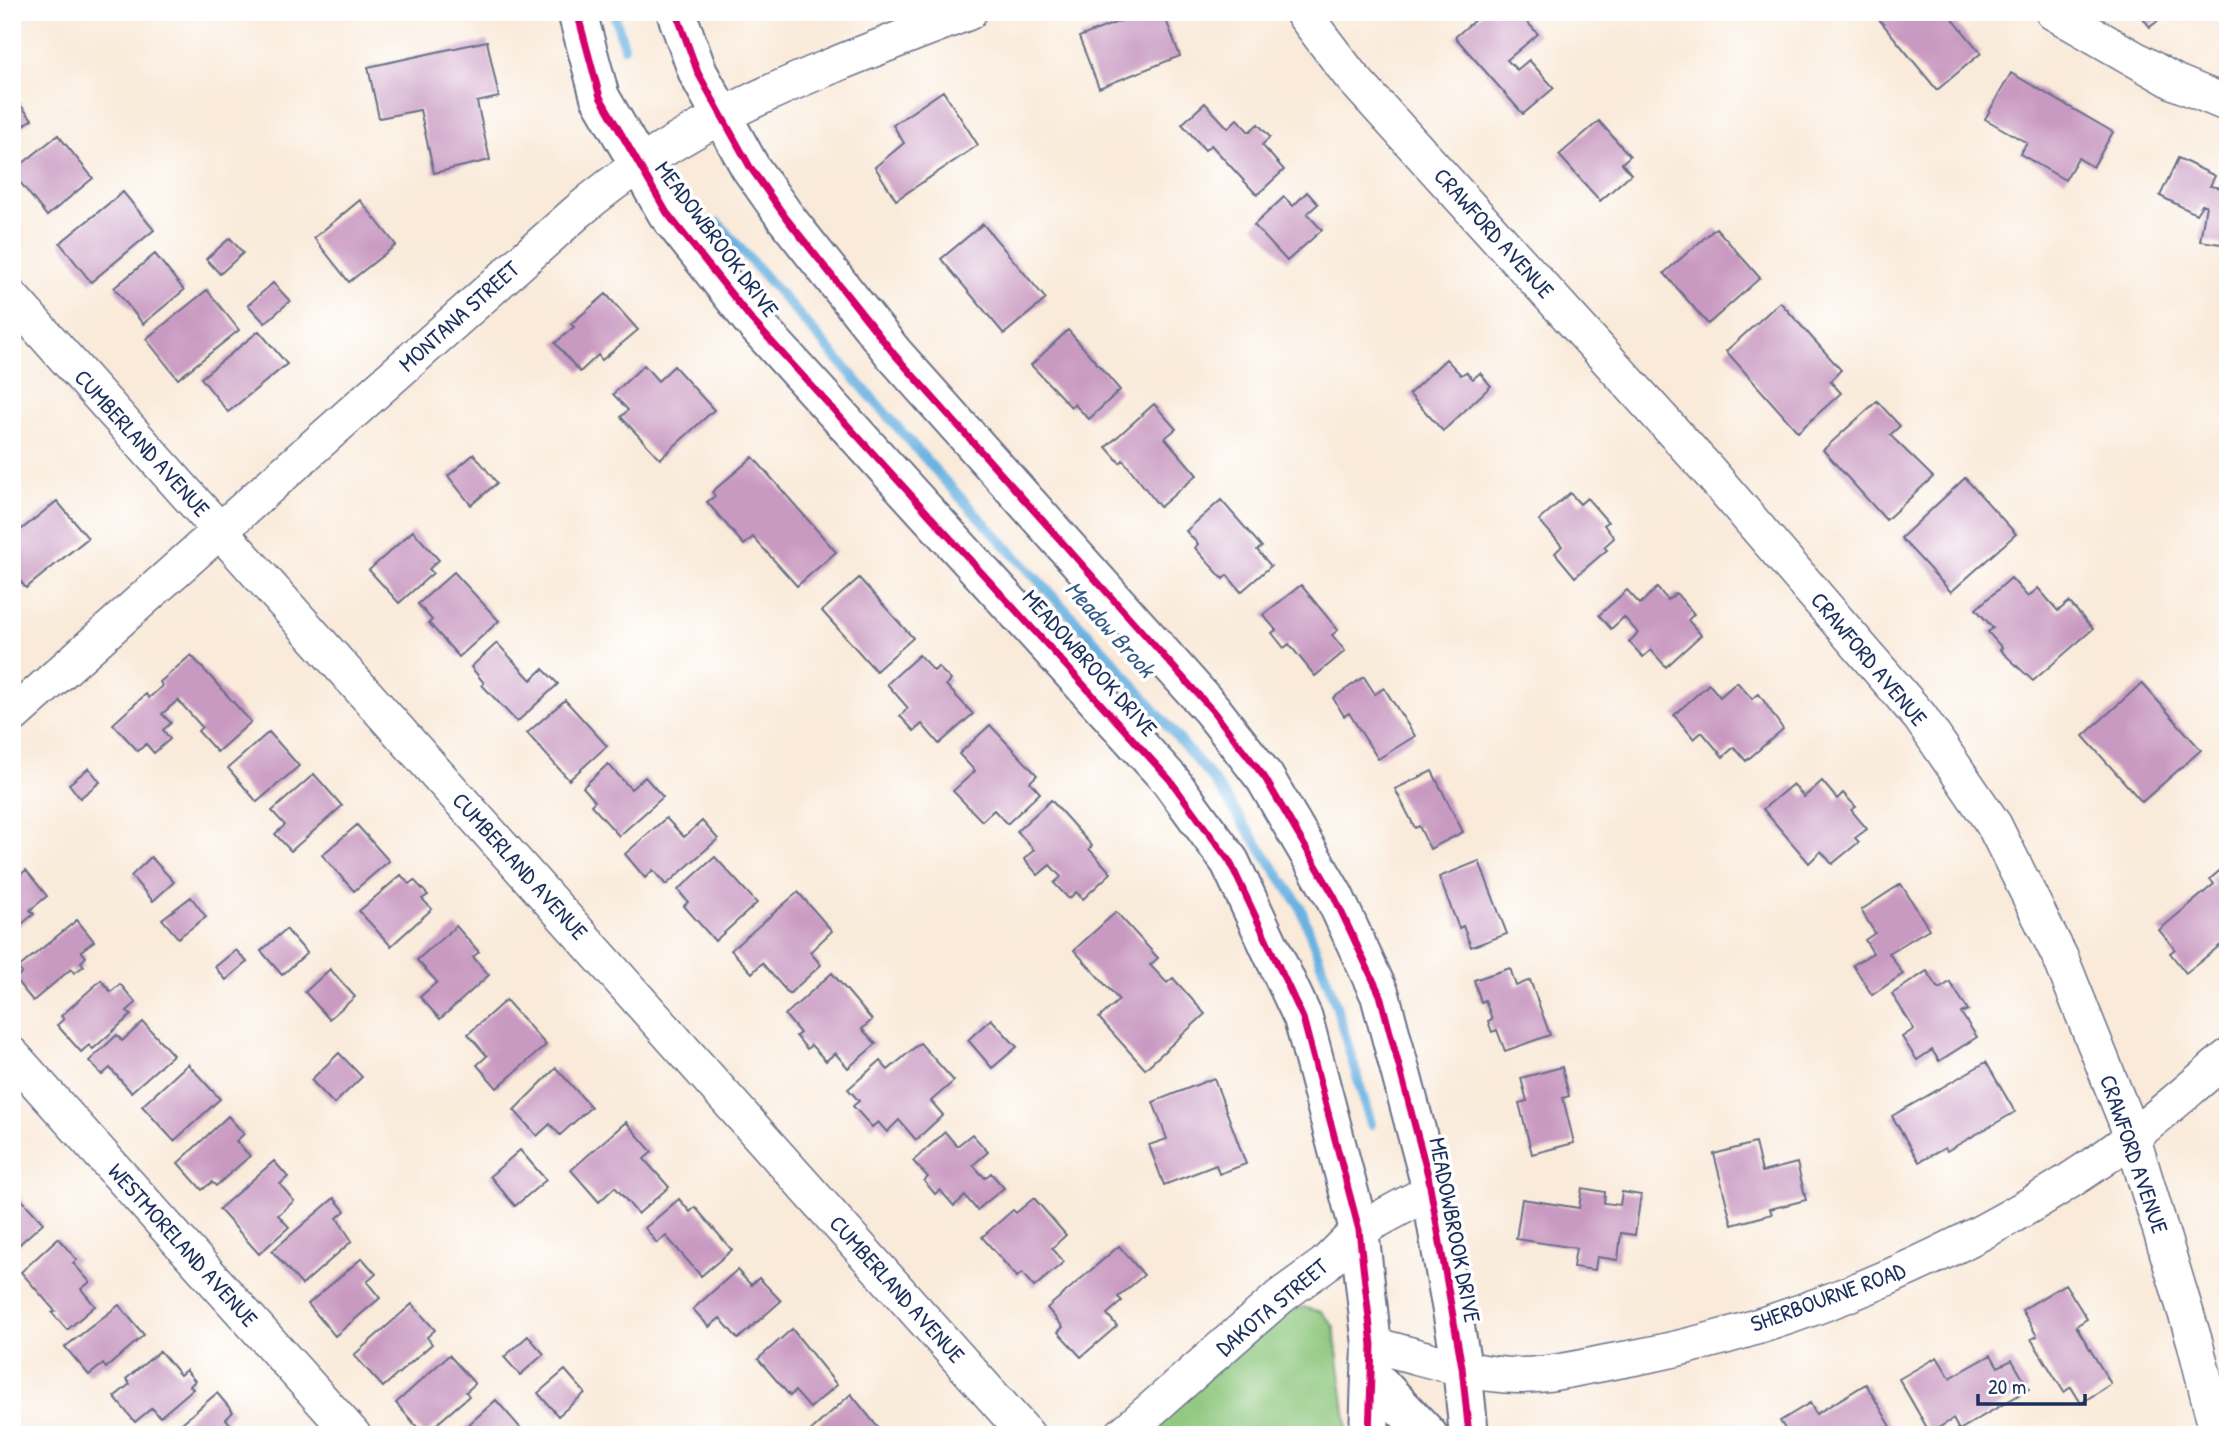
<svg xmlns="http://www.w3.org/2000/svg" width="2240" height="1447" font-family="'Patrick Hand',sans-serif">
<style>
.green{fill:#8cc67b;stroke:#547a6c;stroke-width:2}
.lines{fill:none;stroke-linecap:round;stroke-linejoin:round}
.stream{stroke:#6ab2e1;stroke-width:10}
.building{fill:#c99ac1}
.minor-casing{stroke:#697089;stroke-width:38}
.tertiary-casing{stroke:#697089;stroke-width:42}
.minor{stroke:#fff;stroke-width:35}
.tertiary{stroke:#fff;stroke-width:38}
.cycleway-casing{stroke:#fff;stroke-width:11}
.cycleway{stroke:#d6006c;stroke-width:7}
.labels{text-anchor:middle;stroke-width:7;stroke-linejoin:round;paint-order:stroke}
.street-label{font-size:23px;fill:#1b2f5e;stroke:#fff}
.water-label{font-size:24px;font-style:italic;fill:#375d8c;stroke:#fff}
</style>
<rect width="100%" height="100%" fill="#fff"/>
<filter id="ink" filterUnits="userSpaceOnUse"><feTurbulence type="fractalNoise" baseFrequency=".0143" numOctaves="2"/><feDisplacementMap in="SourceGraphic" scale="14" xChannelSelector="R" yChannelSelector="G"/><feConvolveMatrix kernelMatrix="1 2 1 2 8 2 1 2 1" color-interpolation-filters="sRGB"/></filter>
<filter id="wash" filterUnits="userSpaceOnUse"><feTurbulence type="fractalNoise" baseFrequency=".00686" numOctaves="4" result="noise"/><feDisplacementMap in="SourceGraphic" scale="28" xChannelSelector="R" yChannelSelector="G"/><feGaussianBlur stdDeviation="1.57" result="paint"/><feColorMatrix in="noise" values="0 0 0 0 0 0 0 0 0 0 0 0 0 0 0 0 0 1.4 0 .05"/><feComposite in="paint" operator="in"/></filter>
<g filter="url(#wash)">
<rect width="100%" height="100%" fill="#f9ead9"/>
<!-- green -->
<path class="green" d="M 1303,1307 L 1322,1312 L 1334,1327 L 1348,1435 L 1140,1435 L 1285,1314 Z"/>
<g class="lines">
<!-- stream -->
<path class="stream" d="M 614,12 L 624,47
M 718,223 L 944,480 L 1110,657 L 1215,782 L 1300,906 L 1336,1005 L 1371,1124"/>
</g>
<g id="blocks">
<!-- building -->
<path class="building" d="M 1143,12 L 1163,12 L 1180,56 L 1099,88 L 1079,37 Z
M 1484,12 L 1518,12 L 1538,34 L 1507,60 L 1517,70 L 1529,60 L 1554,88 L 1523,114 L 1455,37 Z
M 1873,12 L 1947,12 L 1981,53 L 1937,90 Z
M 2138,12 L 2169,12 L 2150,27 Z
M 487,41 L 499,97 L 477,102 L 490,160 L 434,173 L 420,110 L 379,118 L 368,67 Z
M 2011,73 L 2113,132 L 2093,167 L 2078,158 L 2065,180 L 2020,154 L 2027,143 L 1985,119 Z
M 943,91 L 978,145 L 896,200 L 875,167 L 904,143 L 893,125 Z
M 12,95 L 32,119 L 12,135 Z
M 1205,103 L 1228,128 L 1237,119 L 1249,132 L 1258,124 L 1270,137 L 1262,145 L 1284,170 L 1257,195 L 1211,145 L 1205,150 L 1182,124 Z
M 1599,121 L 1630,156 L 1622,163 L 1631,174 L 1600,201 L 1559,155 Z
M 58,135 L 93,178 L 47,216 L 12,172 Z
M 2178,158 L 2215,176 L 2210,186 L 2228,189 L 2228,245 L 2200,241 L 2206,205 L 2202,205 L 2196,214 L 2160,196 Z
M 123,192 L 154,230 L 91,282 L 60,243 Z
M 1307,192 L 1318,204 L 1307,214 L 1322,230 L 1287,261 L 1254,225 L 1284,197 L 1293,206 Z
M 360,200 L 396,245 L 349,282 L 314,238 Z
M 983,224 L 1046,299 L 1004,334 L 941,259 Z
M 1716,228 L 1760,278 L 1708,324 L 1664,273 Z
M 230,238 L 243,253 L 220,274 L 206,259 Z
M 155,254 L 184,290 L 143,324 L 114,288 Z
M 273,283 L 290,301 L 265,323 L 248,305 Z
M 207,290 L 239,330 L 178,379 L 146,339 Z
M 606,294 L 638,330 L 602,360 L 598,355 L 580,372 L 555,343 L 574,327 L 571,324 Z
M 1780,302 L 1841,370 L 1830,381 L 1841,393 L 1798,432 L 1726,351 Z
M 1068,330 L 1120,390 L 1089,419 L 1074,404 L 1071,407 L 1031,365 Z
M 259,331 L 287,364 L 228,412 L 201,378 Z
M 1446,359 L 1461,375 L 1466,372 L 1473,379 L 1480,373 L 1491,386 L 1443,431 L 1409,394 Z
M 644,365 L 658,381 L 674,366 L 714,410 L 660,459 L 621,417 L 628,410 L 613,394 Z
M 1877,401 L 1900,426 L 1890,435 L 1933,477 L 1886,520 L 1823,450 Z
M 1154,404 L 1176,429 L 1165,438 L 1197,475 L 1160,507 L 1123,460 L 1120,463 L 1106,447 Z
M 474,454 L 497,483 L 471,505 L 448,476 Z
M 753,457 L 836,552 L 797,586 L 753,537 L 744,545 L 707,502 L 715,496 L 712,492 Z
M 1965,478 L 2016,534 L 1951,592 L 1901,538 Z
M 1570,493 L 1580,504 L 1587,498 L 1608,522 L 1604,525 L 1614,538 L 1604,547 L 1607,550 L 1575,577 L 1555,553 L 1562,546 L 1539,520 Z
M 1221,500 L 1262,547 L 1257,550 L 1271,566 L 1241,592 L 1227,575 L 1223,579 L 1195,548 L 1198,544 L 1186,531 Z
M 57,501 L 88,538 L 26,588 L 12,571 L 12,537 Z
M 413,531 L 439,560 L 429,569 L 433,573 L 399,603 L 369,570 Z
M 454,572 L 499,621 L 459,657 L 429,623 L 432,620 L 418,604 Z
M 859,578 L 913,638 L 876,671 L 822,611 Z
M 2011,578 L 2028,597 L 2038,588 L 2058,611 L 2069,602 L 2093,629 L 2033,681 L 2000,650 L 2002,648 L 1988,632 L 1993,628 L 1976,609 Z
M 1301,585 L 1338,630 L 1332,635 L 1345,651 L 1315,676 L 1289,644 L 1284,648 L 1272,633 L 1276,630 L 1263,615 Z
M 1657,588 L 1668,600 L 1676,593 L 1694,614 L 1688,620 L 1701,635 L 1666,667 L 1651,650 L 1643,657 L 1629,642 L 1638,633 L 1624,617 L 1611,629 L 1599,615 L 1627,590 L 1640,604 Z
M 497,643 L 531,680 L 543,669 L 558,684 L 517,722 L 482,685 L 484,683 L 471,667 Z
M 191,655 L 251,722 L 217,752 L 198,731 L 202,727 L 178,700 L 162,714 L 171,723 L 163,730 L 170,739 L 154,753 L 146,744 L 138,751 L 113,724 L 146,694 L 149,698 L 162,686 L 160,682 Z
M 919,655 L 934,671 L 938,667 L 951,680 L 946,685 L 973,714 L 939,744 L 922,724 L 914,731 L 900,716 L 908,708 L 887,684 Z
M 1364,677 L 1375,694 L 1384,688 L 1415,736 L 1378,759 L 1349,713 L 1344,716 L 1333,698 Z
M 1737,682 L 1752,699 L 1759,694 L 1783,729 L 1746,761 L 1734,747 L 1723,757 L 1702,732 L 1694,739 L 1674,715 L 1709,684 L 1720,697 Z
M 2142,683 L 2201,750 L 2142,802 L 2083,736 Z
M 565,700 L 607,746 L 569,780 L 527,733 Z
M 990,725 L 1037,775 L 1030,782 L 1040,793 L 1007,824 L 994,810 L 982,821 L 953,791 L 975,771 L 959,754 Z
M 269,732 L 299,766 L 257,802 L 228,768 Z
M 608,764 L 631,789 L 645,777 L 663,797 L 619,836 L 591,805 L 595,801 L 583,787 Z
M 89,768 L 100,782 L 80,798 L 69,784 Z
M 1432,771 L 1463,832 L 1430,849 L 1419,826 L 1415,828 L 1395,789 Z
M 314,774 L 342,806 L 291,851 L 275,834 L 285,825 L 272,811 Z
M 1822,781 L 1837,799 L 1843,793 L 1856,807 L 1851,810 L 1867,829 L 1855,838 L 1859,842 L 1832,864 L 1821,851 L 1809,863 L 1763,809 L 1793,784 L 1804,797 Z
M 1051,800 L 1092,846 L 1089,849 L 1111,873 L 1083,899 L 1076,892 L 1069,899 L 1054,883 L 1061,877 L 1050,865 L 1038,875 L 1024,859 L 1034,850 L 1017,831 Z
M 666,818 L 684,837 L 702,821 L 718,839 L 666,885 L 653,870 L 645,878 L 625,854 Z
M 357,825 L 389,861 L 354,891 L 322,855 Z
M 151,857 L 174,882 L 153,901 L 131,876 Z
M 715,857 L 757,903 L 715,941 L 684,906 L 688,902 L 678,890 Z
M 1479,861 L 1507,934 L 1471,947 L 1463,926 L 1459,928 L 1439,877 Z
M 2224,867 L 2228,872 L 2228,939 L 2186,973 L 2170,953 L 2175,949 L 2159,930 L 2214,884 L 2210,879 Z
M 26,870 L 47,896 L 30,910 L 34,914 L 12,932 L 12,882 Z
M 401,875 L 409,884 L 414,880 L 428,895 L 422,899 L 432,909 L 391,946 L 359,911 Z
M 1901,884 L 1929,929 L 1889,953 L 1903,974 L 1872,995 L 1853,965 L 1873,953 L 1865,940 L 1875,933 L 1861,910 Z
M 798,892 L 832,931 L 810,952 L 821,965 L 789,994 L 762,963 L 752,973 L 731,950 Z
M 191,897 L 206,917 L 178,938 L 162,919 Z
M 1116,912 L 1158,958 L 1150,965 L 1167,983 L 1173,978 L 1205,1014 L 1145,1069 L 1099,1018 L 1119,1000 L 1074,950 Z
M 77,920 L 94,941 L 81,951 L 86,957 L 81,962 L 84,966 L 74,973 L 71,969 L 33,1001 L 15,979 L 22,973 L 18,968 Z
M 456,926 L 479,952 L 473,957 L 489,975 L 440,1019 L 420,997 L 437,982 L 417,960 Z
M 286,929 L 307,953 L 282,975 L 261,951 Z
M 236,950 L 247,962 L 226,980 L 215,967 Z
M 1510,968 L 1516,986 L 1530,980 L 1550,1035 L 1505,1051 L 1497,1030 L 1492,1032 L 1488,1021 L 1492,1019 L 1485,1000 L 1481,1002 L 1474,980 Z
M 330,969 L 355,997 L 329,1019 L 305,992 Z
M 1927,971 L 1939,989 L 1950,982 L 1968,1010 L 1961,1013 L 1977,1037 L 1939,1061 L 1932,1050 L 1917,1060 L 1902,1037 L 1914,1029 L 1892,994 Z
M 832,973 L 872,1020 L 862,1029 L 876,1044 L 848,1068 L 835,1053 L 826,1061 L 811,1045 L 807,1049 L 796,1036 L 800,1033 L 785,1015 Z
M 101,980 L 111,992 L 120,984 L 136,1003 L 127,1011 L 131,1015 L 93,1049 L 89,1045 L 81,1052 L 57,1025 L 64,1019 L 61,1016 Z
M 506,1000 L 546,1045 L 497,1088 L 477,1065 L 487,1056 L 468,1034 Z
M 991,1019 L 1017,1047 L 992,1068 L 968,1040 Z
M 143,1022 L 173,1055 L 131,1092 L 110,1068 L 102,1075 L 89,1061 L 117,1035 L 122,1041 Z
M 920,1043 L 954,1081 L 931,1101 L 943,1115 L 916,1140 L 899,1120 L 887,1132 L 878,1122 L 872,1127 L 853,1106 L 859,1101 L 848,1089 L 880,1061 L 888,1070 Z
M 339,1053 L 362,1077 L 334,1104 L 311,1080 Z
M 1986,1062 L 2015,1112 L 1947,1151 L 1945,1148 L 1919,1162 L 1892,1116 Z
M 188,1064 L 220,1099 L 174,1141 L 142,1106 Z
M 1562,1067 L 1569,1096 L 1563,1098 L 1574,1143 L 1532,1154 L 1519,1103 L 1527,1101 L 1521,1078 Z
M 556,1068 L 591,1107 L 560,1135 L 550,1124 L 537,1136 L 514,1110 Z
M 1214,1078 L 1246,1164 L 1219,1174 L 1216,1165 L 1164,1185 L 1149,1145 L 1167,1139 L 1153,1102 Z
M 228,1116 L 244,1134 L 236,1141 L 250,1156 L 216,1186 L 212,1182 L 202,1190 L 178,1163 Z
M 626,1122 L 652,1152 L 644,1159 L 669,1187 L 638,1214 L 615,1187 L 599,1202 L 571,1170 Z
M 945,1132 L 957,1146 L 972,1134 L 988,1152 L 973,1165 L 985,1178 L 991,1173 L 1004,1188 L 977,1210 L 965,1196 L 954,1206 L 940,1190 L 935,1194 L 924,1181 L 928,1177 L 913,1161 Z
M 1755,1143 L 1762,1172 L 1797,1163 L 1806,1200 L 1770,1209 L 1772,1214 L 1732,1225 L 1714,1154 Z
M 520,1150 L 546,1180 L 515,1206 L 490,1176 Z
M 274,1161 L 288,1177 L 280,1184 L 294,1201 L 278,1215 L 289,1227 L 259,1254 L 219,1209 Z
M 1582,1188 L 1605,1192 L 1604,1203 L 1620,1205 L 1622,1192 L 1641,1195 L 1635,1235 L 1621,1233 L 1618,1260 L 1597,1257 L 1595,1270 L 1573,1267 L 1576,1248 L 1516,1239 L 1522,1199 L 1579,1208 Z
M 12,1189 L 43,1223 L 12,1251 Z
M 334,1198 L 345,1211 L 337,1218 L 352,1241 L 302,1285 L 272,1251 Z
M 1034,1198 L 1066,1235 L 1052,1248 L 1064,1262 L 1034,1287 L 1022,1273 L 1017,1277 L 982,1237 L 1013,1210 L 1016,1213 Z
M 679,1199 L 690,1212 L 695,1207 L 732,1250 L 701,1276 L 666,1236 L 657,1243 L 645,1228 Z
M 58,1238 L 77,1260 L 73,1263 L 90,1282 L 81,1289 L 95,1306 L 67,1330 L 52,1313 L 55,1311 L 21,1272 Z
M 1119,1246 L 1144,1275 L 1118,1297 L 1122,1301 L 1107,1314 L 1117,1326 L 1081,1357 L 1058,1332 L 1063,1327 L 1047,1308 Z
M 362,1258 L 376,1274 L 367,1282 L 380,1298 L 335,1336 L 308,1304 Z
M 737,1270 L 751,1285 L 759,1278 L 781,1301 L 738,1339 L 720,1318 L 709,1327 L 693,1309 Z
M 2065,1284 L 2087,1319 L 2076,1326 L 2111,1384 L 2081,1403 L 2071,1387 L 2064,1392 L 2031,1339 L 2037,1336 L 2022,1310 Z
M 412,1304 L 435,1330 L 427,1337 L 432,1344 L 383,1387 L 354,1355 Z
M 119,1305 L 144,1335 L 106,1368 L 103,1364 L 89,1375 L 65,1347 Z
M 792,1329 L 837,1385 L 810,1408 L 795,1391 L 790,1396 L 758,1359 Z
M 528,1336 L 544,1354 L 520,1375 L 504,1357 Z
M 160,1351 L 180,1375 L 186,1370 L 195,1381 L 190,1386 L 193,1389 L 160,1417 L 152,1408 L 135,1422 L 114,1397 L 130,1384 L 126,1379 Z
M 449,1355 L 475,1384 L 466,1392 L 469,1396 L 424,1435 L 396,1403 Z
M 1991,1355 L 1998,1367 L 2012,1360 L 2029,1389 L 1959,1430 L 1953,1419 L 1930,1433 L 1899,1379 L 1937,1357 L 1950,1378 Z
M 565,1370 L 585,1393 L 558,1416 L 538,1393 Z
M 1866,1384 L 1896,1435 L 1789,1435 L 1780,1421 L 1810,1403 L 1816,1414 Z
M 217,1393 L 233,1412 L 226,1419 L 237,1432 L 234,1435 L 168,1435 Z
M 851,1394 L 884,1435 L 806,1435 Z
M 496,1400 L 524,1432 L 521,1435 L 457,1435 Z"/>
</g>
</g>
<g filter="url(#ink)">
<use href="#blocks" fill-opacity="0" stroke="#697089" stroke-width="2"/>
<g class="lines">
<defs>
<path id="minor" d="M 1302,12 L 1350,75 L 1707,469 L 1920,717 L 1994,825 L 2061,959 L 2132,1136 L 2195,1343 L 2218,1435
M 2053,12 L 2175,82 L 2228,104
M 12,298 L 1027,1435
M 12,716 L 576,213 C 692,113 829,67 969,12
M 12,1055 L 353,1435
M 1372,1345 C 1412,1354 1454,1369 1495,1374 C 1535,1380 1577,1368 1615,1361 C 1782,1333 1961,1256 2101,1160 C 2145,1130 2186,1091 2228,1057
M 1122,1435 L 1281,1296 L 1325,1264 L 1359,1230 L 1431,1191"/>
<path id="tertiary" d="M 577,12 L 600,97 L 667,213 L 752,320 L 1170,780 L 1230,862 L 1303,1018 L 1359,1230 L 1372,1345 L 1369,1435
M 676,12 L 698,73 L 750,167 L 786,218 L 894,354 L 1212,710 L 1265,778 L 1334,896 L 1380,995 L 1428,1175 L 1462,1367 L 1469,1435
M 1372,1376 L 1428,1435"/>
</defs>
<!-- minor casing -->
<use href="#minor" class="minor-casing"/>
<!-- tertiary casing -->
<use href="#tertiary" class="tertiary-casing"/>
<!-- minor -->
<use href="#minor" class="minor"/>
<!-- tertiary -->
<use href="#tertiary" class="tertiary"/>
<defs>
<path id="cycleway" d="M 577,12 L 600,97 L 667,213 L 752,320 L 1170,780 L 1230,862 L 1303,1018 L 1359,1230 L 1372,1345 L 1369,1435
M 676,12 L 698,73 L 750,167 L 786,218 L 894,354 L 1212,710 L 1265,778 L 1334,896 L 1380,995 L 1428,1175 L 1462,1367 L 1469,1435"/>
</defs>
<!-- cycleway casing -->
<use href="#cycleway" class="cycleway-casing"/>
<!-- cycleway -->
<use href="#cycleway" class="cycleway"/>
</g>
</g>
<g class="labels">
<!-- street labels -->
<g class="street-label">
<text transform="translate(1494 233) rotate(48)" y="8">CRAWFORD AVENUE</text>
<text transform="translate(717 239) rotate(53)" y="8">MEADOWBROOK DRIVE</text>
<text transform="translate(459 316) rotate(-42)" y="8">MONTANA STREET</text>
<text transform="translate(142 443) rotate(48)" y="8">CUMBERLAND AVENUE</text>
<text transform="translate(1869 659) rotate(50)" y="8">CRAWFORD AVENUE</text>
<text transform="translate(1090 663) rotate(48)" y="8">MEADOWBROOK DRIVE</text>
<text transform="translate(520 866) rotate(48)" y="8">CUMBERLAND AVENUE</text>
<text transform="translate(2134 1154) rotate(71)" y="8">CRAWFORD AVENUE</text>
<text transform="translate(1455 1230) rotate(79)" y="8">MEADOWBROOK DRIVE</text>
<text transform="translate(183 1245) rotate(48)" y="8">WESTMORELAND AVENUE</text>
<text transform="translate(897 1289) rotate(48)" y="8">CUMBERLAND AVENUE</text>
<text transform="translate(1828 1297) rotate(-20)" y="8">SHERBOURNE ROAD</text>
<text transform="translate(1272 1307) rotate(-40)" y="8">DAKOTA STREET</text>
</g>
<!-- water labels -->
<g class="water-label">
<text transform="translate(1110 629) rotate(48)" y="8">Meadow Brook</text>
</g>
</g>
<!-- margin -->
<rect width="2240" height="1447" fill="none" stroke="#fff" stroke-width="42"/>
<!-- scale -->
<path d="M1978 1394v10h107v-10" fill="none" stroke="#1b2f5e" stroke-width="3.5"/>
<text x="1988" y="1394" font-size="21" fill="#1b2f5e" stroke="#ffffff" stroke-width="5" paint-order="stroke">20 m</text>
</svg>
